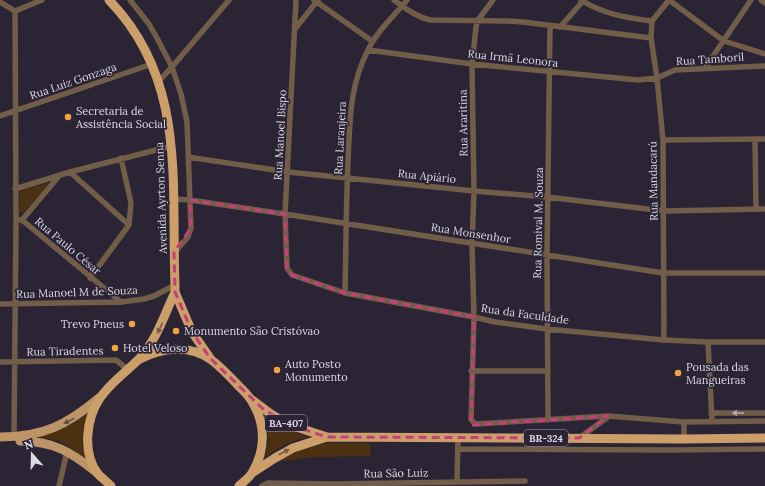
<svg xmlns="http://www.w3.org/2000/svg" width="765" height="486" font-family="Lora,serif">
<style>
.green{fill:#4b3111}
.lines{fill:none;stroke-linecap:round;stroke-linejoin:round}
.minor{stroke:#725e48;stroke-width:5.5}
.primary{stroke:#bd9465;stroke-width:9}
.trunk{stroke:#cc9f6a;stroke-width:9}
.oneway{fill:#735b4d}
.oneway2{fill:#b2a8a6}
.oneway3{fill:#655148}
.marked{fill:none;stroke:#c73f77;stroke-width:3;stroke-dasharray:8 5;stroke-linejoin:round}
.poi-dot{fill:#f1a540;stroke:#2a2435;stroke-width:1.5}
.labels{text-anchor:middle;stroke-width:3.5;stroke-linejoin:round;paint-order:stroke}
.shield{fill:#2a2435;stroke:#a7a3b0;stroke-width:1}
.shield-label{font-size:10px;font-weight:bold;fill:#ddd9e5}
.street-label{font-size:11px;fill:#ddd9e5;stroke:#2a2435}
.poi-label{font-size:11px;fill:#ddd9e5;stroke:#2a2435;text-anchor:start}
</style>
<rect width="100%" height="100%" fill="#2a2435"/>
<!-- green -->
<path class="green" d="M 47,183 L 47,186 L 22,214 L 19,212 L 20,191 Z
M 90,412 C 83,434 82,439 90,462 L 71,448 L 58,441 L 40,437 C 61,430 71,425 90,412 Z
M 263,415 L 297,433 L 310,437 C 289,441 281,446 263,459 C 272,444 268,430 263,415 Z
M 326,443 L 370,443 L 371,456 L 311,457 L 276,462 L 306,447 Z"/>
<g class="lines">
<!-- minor -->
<path class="minor" d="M 130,0 L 149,24 L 158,40 L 172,67 L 181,94 L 187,122 L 191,228 L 188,237 L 175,252
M 296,0 L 285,214 L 287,268 L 292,275 L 345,293 L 474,317 L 495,322 L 547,329 L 664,340 L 708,342 L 765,342
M 314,0 L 372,41
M 394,0 C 404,8 417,17 430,20 L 506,21 L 523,22 L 651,38
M 493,0 L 478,20 L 476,27 L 472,64 L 474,191 L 472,244 L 474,317 L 471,419 L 475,424 L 608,416 L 684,422 L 765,421
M 581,0 C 603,14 627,18 652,21
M 669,0 L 724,41 L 765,54
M 761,0 L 765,3
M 0,2 L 15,11
M 15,11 L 42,0
M 652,21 L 651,38 L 657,78 L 663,140 L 664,340
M 652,21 L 669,0
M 560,27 L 584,0
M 295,29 L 318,0
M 368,50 L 472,64 L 638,80 L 657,78 L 675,70 L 765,66
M 705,68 L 751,0
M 158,82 L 172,67 L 229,0
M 0,116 L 152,64
M 755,139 L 756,209
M 663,140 L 765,139
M 188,157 L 288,172 L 474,191 L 547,197 L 664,211 L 765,209
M 121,158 L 131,203 L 129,225
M 70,172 L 129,225 L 90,278
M 15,189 L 70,172 L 172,146
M 174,199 L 190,200 L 285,214 L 663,273 L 765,273
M 19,220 L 22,220 L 59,176
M 22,220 L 121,302
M 345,293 C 346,250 346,206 348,162 C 350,122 349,87 368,50 C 377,31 394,16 407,0
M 0,304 L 121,302 L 144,299 L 154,296 L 175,285
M 708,342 L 712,422
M 0,362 L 116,360 L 127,369
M 471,371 L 548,371
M 711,413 L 765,413
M 548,420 L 547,255 L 550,26
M 684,422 L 684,439
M 14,437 L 16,220 L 15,11
M 579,438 L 608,417
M 458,449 L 670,450 L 765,449
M 457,482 L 458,438
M 59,486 L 67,452
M 262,486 L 268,483 L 334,484 L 525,481"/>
<!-- primary -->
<path class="primary" d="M 0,437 C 43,437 67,425 99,398
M 20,441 C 53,441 71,452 96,472"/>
<!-- trunk -->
<path class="trunk" d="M 109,0 C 187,80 171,183 175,285 L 175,292 C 164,316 157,339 139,359 C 126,372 110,383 100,398 C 86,419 82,453 98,474 C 102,478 107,482 111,486
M 175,292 L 192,332 L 210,358
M 140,359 C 161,348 189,344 210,359 C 219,365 227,374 235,382 C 240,388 247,393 251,400 C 266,423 266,450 252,473 C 249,478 243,482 239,486
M 251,399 L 271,414 L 287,424 L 327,437 L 684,439 L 765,438
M 252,473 L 275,458 L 293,448 L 327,437"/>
</g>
<!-- one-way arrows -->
<defs><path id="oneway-solid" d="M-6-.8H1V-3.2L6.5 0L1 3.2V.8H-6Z"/></defs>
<g class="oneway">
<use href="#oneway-solid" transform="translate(160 328) rotate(115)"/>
<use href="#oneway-solid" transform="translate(284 452) rotate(-28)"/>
</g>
<use class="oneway2" href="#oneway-solid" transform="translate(738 413) rotate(-180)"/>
<use class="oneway3" href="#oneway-solid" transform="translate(69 421) rotate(152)"/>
<!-- marked area -->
<path class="marked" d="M 190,200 L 285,214 L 287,268 L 292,275 L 345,293 L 474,317 L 471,425 L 608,416 L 579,438 L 327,437 L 287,424 L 262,408 L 210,358 L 192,332 L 175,292 L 174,252 L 191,228 Z"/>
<!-- markers -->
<g class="poi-dot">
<circle cx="68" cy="117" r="4"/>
<circle cx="132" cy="324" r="4"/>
<circle cx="176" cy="331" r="4"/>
<circle cx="115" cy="348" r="4"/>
<circle cx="277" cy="370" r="4"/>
<circle cx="678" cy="373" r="4"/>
</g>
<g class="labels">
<!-- shield labels -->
<g class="shield">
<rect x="265" y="415" width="42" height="16" rx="3"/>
<rect x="524" y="430" width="44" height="16" rx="3"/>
</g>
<g class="shield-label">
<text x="286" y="427">BA-407</text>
<text x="546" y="442">BR-324</text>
</g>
<!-- street labels -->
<g class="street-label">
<text transform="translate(513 58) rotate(6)" y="4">Rua Irmã Leonora</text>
<text transform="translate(710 59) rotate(-4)" y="4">Rua Tamboril</text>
<text transform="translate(73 81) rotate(-19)" y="4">Rua Luiz Gonzaga</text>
<text transform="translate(463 123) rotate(-91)" y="4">Rua Araritina</text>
<text transform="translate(280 135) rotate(-87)" y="4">Rua Manoel Bispo</text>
<text transform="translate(340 138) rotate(-87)" y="4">Rua Laranjeira</text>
<text transform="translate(427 176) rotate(6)" y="4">Rua Apiário</text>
<text transform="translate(653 181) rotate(-91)" y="4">Rua Mandacarú</text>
<text transform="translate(161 198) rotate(-92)" y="4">Avenida Ayrton Senna</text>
<text transform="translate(538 223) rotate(-89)" y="4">Rua Romival M. Souza</text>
<text transform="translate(471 233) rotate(9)" y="4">Rua Monsenhor</text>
<text transform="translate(68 246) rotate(40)" y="4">Rua Paulo César</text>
<text transform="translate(77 292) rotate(-2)" y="4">Rua Manoel M de Souza</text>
<text transform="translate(525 314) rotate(8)" y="4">Rua da Faculdade</text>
<text transform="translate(65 351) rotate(-1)" y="4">Rua Tiradentes</text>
<text transform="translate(396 473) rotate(-1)" y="4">Rua São Luiz</text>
</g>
<!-- poi labels -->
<g class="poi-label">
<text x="76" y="115">Secretaria de<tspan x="76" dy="13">Assistência Social</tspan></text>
<text x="124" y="328" text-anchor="end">Trevo Pneus</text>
<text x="184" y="335">Monumento São Cristóvao</text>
<text x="123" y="352">Hotel Veloso</text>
<text x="285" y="368">Auto Posto<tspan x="285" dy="13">Monumento</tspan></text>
<text x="686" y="371">Pousada das<tspan x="686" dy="13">Mangueiras</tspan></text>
</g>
</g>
<!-- north arrow -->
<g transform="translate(32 454) rotate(340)" stroke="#2a2435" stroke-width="3" paint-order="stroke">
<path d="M0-3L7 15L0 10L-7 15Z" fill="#ddd9e5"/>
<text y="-6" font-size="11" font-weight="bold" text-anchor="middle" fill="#ddd9e5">N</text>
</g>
</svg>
